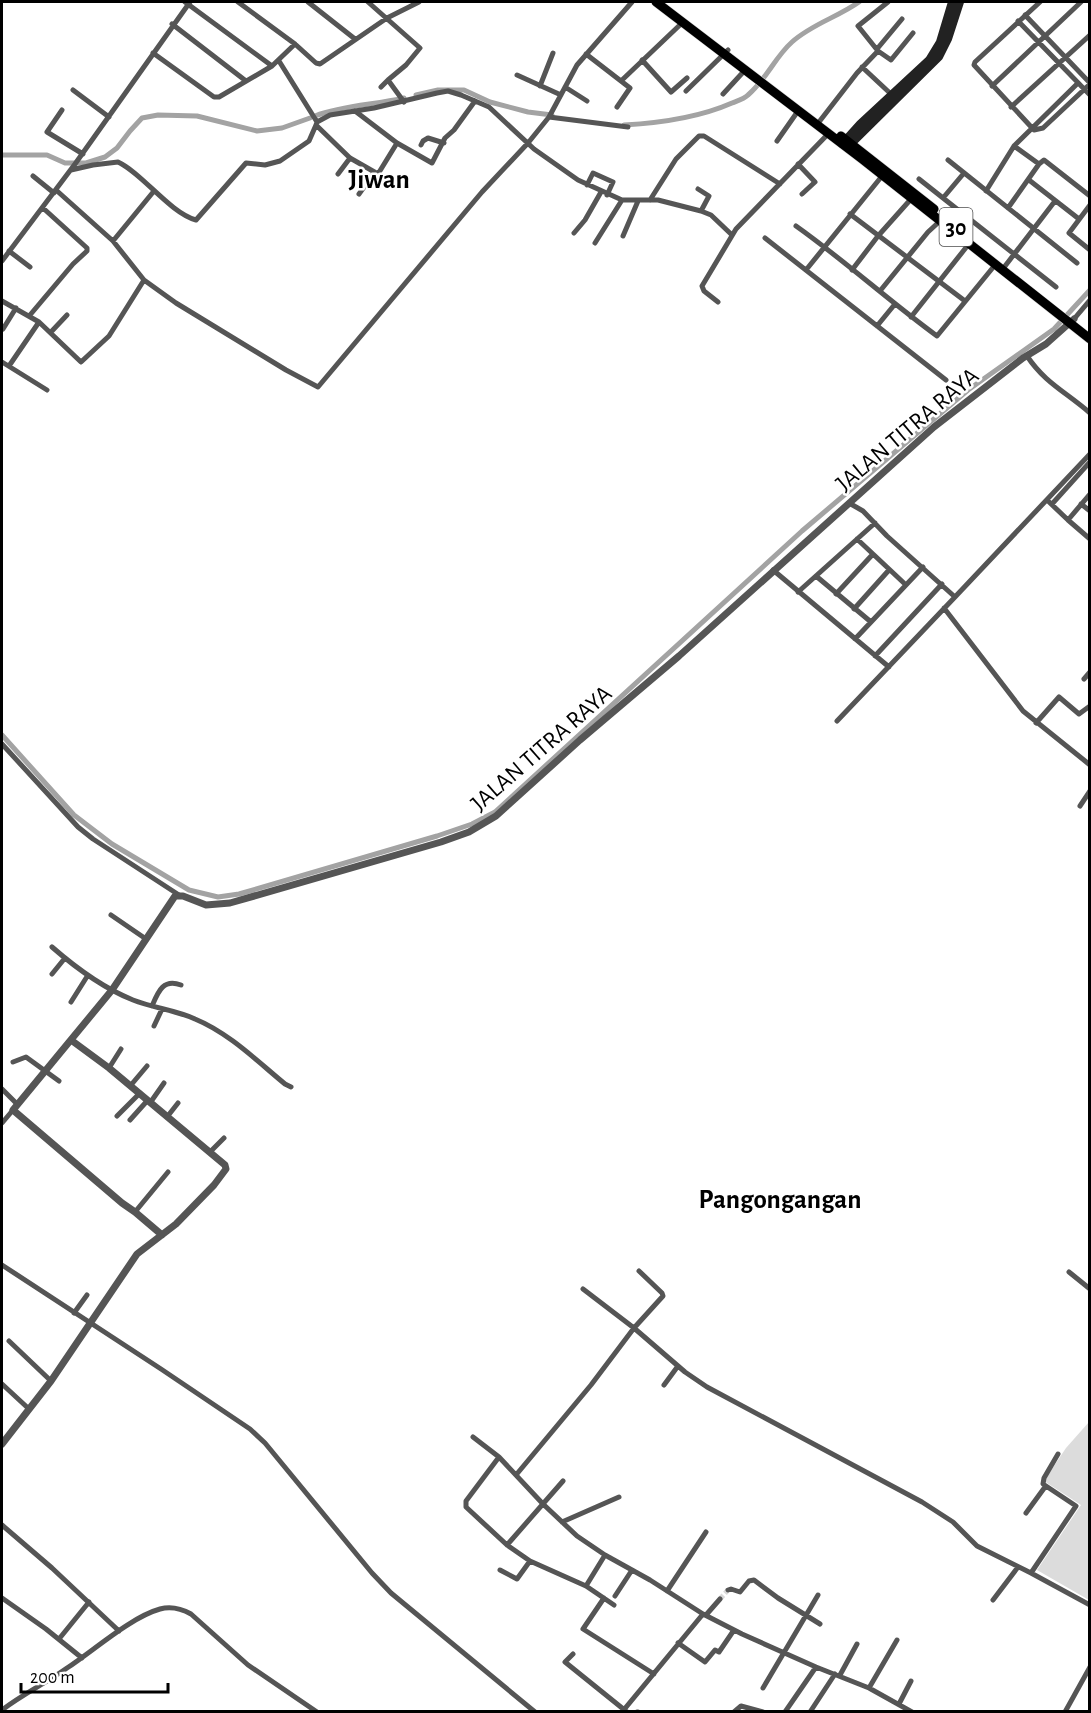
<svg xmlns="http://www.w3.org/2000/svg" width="1091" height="1713" font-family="'Alegreya Sans',sans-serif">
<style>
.green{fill:#dcdcdc}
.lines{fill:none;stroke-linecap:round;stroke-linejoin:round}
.canal{stroke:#a3a3a3;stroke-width:5}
.minor-tunnel{stroke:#d9d9d9;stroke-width:5;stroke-dasharray:5 2.5;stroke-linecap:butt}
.trunk-casing{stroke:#dbdbdb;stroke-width:10}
.minor{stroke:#555;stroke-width:5}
.tertiary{stroke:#555;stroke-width:7}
.secondary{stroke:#222;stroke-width:8}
.trunk{stroke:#000;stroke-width:9}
.labels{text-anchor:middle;stroke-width:5;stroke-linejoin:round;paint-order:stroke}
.shield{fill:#fff;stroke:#4c4c4c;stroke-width:1.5}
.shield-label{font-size:22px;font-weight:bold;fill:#000}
.street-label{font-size:24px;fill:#000;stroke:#fff}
.quarter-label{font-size:27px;font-weight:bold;fill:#000;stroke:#fff}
</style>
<rect width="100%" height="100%" fill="#fff"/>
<!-- green -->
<path class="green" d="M 1089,1422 L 1089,1600 L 1037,1570 L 1081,1505 L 1044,1481 L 1066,1448 Z"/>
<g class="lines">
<!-- canal -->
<path class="canal" d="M 416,95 L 438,90 L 464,90 L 490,102 L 528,112 L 552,115
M 315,116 C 344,105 375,105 404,98
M 624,125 C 660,123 698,118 732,103 C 737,101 744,99 748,95 C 766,80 775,57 792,42 C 812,24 838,17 859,2
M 2,155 L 47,155 L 65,163 L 86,163 L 105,157 L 117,148 L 130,131 L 142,118 L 158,115 L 197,116 L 257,131 L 282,128 L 310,118
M 2,735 L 74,815 L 112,844 L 189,890 L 218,897 L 239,894 L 437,836 L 472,824 L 495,812 L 802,531 L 968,390 L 1054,329 L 1090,290"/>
<!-- minor-tunnel -->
<path class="minor-tunnel" d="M 720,1599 L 728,1590"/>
<defs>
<path id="trunk" d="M 656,2 L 862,159 L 1090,339
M 841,136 L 934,209"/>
</defs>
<!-- trunk casing -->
<use href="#trunk" class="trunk-casing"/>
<!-- minor -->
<path class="minor" d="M 185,2 L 272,66
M 238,2 L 295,44 L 316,63 L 320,64 L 387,18 L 419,2
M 308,2 L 355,39
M 368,2 L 420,48 L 406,65 L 388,80 L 404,102
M 1040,2 L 975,62 L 974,65 L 1034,130 L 1043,128 L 1090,84
M 1025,15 L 1090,83
M 1018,21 L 1090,95
M 172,24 L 246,81
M 877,49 L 902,19
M 878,51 L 891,60 L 913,33
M 153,53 L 214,97 L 219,97 L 272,66 L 295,44
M 586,54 L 630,88 L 617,107
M 642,60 L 671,92 L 687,78
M 279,61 L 317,122
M 862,67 L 892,95
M 517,75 L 561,95
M 621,81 L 683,22
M 540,86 L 553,53
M 992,86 L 1081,2
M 381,87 L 388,80
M 565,87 L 587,101
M 73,90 L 109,117
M 686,91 L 728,50
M 723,94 L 746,69
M 1011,107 L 1090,35
M 62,110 L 47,132 L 83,154
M 355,111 L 397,143 L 432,163 L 445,138 L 454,130 L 475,101
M 549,117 L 628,127
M 819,122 L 857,73 L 878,51 L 858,26 L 888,2
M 777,141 L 798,111
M 421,145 L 423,141 L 428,138 L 444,143
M 1014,146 L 1039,164
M 948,160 L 1077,263
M 798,164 L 815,182 L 802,194
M 71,170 L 93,165 L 118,162 C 142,173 170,213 196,220 L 246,163 L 265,165 L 280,161 L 309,141 L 316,125
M 964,173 L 943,198 L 1056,287
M 338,174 L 350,158
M 378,174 L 350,158 L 316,125 L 317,122 L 330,115 L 374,108 L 437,93 L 448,91 L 461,95 L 489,107 L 534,149 L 578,180 L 622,200 L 658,200 L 701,211 L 711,215 L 732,235
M 33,176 L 54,193
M 389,179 L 378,174 L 397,143
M 919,179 L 943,198
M 1029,180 L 1079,219
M 587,185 L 593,173 L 613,182 L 607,195
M 698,189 L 709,196 L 701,211
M 56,190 L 113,241 L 144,280 L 176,303 L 286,370 L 318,387 L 482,192 L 528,143 L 549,117 L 577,65 L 632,2
M 986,191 L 1014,146 L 1078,83
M 359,194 L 374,173
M 650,200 L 676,159 L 699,136 L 704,136 L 780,184
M 1090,205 L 1069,233 L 1090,250
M 1008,208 L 1039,164 L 1044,160 L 1090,196
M 850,214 L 965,301
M 796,226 C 844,260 889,301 937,336 L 995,265
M 574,233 L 585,220 L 601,192
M 623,236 L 638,201
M 765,238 L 946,380
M 113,241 L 154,191
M 595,243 L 622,200
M 9,251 L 30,267
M 2,261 L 75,164 L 190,2
M 806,270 L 882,176
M 852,270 L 878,236 L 911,199
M 1002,270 L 1055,201
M 880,291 L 928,232 L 940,221
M 2,301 L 39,322 L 81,362 L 109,336 L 144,280
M 718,302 L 704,291 L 702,286 L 736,229 L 828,134
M 30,315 L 73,264 L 87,251 L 87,248 L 43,208
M 911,317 L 968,245
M 1074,319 L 1090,300
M 877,326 L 895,304
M 3,329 L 16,308
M 51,332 L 67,315
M 1027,356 C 1045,383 1066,392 1090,413
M 2,362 L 47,390
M 9,366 L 39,322
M 1047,500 L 1068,520 L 1090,494
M 1052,504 L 1090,462
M 1081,504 L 1090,511
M 1068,520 L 1090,539
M 857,539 L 906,585
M 773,570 L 889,667
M 816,576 L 871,622
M 798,592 L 875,523
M 836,594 L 873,554
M 955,597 L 1090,454
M 944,608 L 1023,711 L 1090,765
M 854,609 L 889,570
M 855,639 L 923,567
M 875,656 L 942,584
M 1084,679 L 1090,672
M 837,721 L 955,597 L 887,536 L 863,511 L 849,503
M 1036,723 L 1059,697 L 1079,714 L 1090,706
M 2,744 L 78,827 L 93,839 L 179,895
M 1080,806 L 1090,791
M 111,915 L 146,939
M 52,947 C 76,968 103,988 133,1000 C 153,1008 176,1010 195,1019 C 229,1033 257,1061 285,1084 L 291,1087
M 52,974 L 65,958
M 71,1002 L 88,975
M 152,1006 C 158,992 163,978 181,985
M 154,1026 L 162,1009
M 13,1062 L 26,1057 L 59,1081
M 109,1068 L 121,1049
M 131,1085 L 147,1066
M 2,1089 L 17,1104
M 150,1103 L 164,1083
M 117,1116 L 140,1093
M 167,1117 L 178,1103
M 130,1120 L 147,1101
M 2,1123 L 13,1110
M 210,1152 L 224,1138
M 135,1212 L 168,1172
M 2,1265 L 161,1369 L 250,1429 L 265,1443 L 372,1573 L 391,1593 L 535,1712
M 1069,1272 L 1090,1289
M 583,1289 L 634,1328 L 685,1372 L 707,1387 L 922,1502 L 953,1522 L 977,1546 L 1031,1573 L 1076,1506 L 1043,1484 L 1044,1478 L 1058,1454
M 74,1313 L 87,1295
M 9,1341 L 51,1381
M 2,1384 L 29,1409
M 664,1385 L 678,1366
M 473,1437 L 499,1457 L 543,1504 L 577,1536 L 605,1555 L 650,1580 L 703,1614 L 742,1634 L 816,1667 L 869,1688 L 912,1712
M 499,1457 L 466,1501 L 466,1507 L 507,1545 L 530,1561 L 586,1586 L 614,1605
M 516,1475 L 591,1385 L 634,1328 L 663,1296 L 662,1293 L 639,1271
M 1026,1513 L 1045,1487
M 562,1522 L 619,1497
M 2,1525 L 52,1568 L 119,1631
M 507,1545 L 563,1481
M 500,1570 L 517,1579 L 530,1561
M 1031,1573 L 1090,1605
M 586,1586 L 605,1555
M 728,1590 L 731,1589 L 740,1592 L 749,1581 L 754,1580 L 778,1598 L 820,1624
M 667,1591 L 706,1532
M 615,1596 L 632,1570
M 2,1598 L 46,1629 L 82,1658
M 604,1598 L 583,1629 L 654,1674
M 993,1600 L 1018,1567
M 706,1615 L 720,1599
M 59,1639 L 89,1602
M 678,1643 L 705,1662 L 715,1650 L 719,1652 L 734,1630
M 573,1654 L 565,1662 L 627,1712
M 840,1675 L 857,1644
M 763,1688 L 818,1595
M 869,1688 L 897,1640
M 899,1704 L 911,1681
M 2,1710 C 23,1694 46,1683 67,1668 C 93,1651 131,1617 160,1609 C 171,1606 182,1609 191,1614 L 248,1665 L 317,1712
M 622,1712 L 703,1614
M 637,1712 L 638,1712
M 734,1712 L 741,1706 L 763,1712
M 785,1712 L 816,1667
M 810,1712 L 835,1674
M 1065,1712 L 1090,1667"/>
<!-- tertiary -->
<path class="tertiary" d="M 162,1235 L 135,1212 L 122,1203 L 13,1110 L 112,990 L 175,896 L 183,896 L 206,905 L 230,903 L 441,842 L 469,832 L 496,816 L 580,740 L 679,656 L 934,427 L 1023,358 L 1046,344 L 1074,319
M 2,1444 L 51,1381 L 137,1254 L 176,1224 L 214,1185 L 226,1169 L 225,1165 L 109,1068 L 71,1040"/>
<!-- secondary -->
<path class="secondary" d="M 842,144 L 860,124 L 929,60 L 940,42 L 952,2
M 848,147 L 939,57 L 948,39 L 960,2"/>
<!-- trunk -->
<use href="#trunk" class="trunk"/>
</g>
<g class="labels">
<!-- shield labels -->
<rect class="shield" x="939.5" y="208" width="33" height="38" rx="4.5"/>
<g class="shield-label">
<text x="956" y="235">30</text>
</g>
<!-- street labels -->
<g class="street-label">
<text transform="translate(907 429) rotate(-40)" y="8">JALAN TITRA RAYA</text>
<text transform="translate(541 748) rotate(-41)" y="8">JALAN TITRA RAYA</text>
</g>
<!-- quarter labels -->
<g class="quarter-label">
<text x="379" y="188">Jiwan</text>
<text x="780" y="1208">Pangongangan</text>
</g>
</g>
<!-- border -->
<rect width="1091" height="1713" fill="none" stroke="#000000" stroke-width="6"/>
<!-- scale -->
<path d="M21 1683v9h147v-9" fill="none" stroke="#000000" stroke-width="3"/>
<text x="30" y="1683" font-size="18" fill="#000000" stroke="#ffffff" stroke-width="4.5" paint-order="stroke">200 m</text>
</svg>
